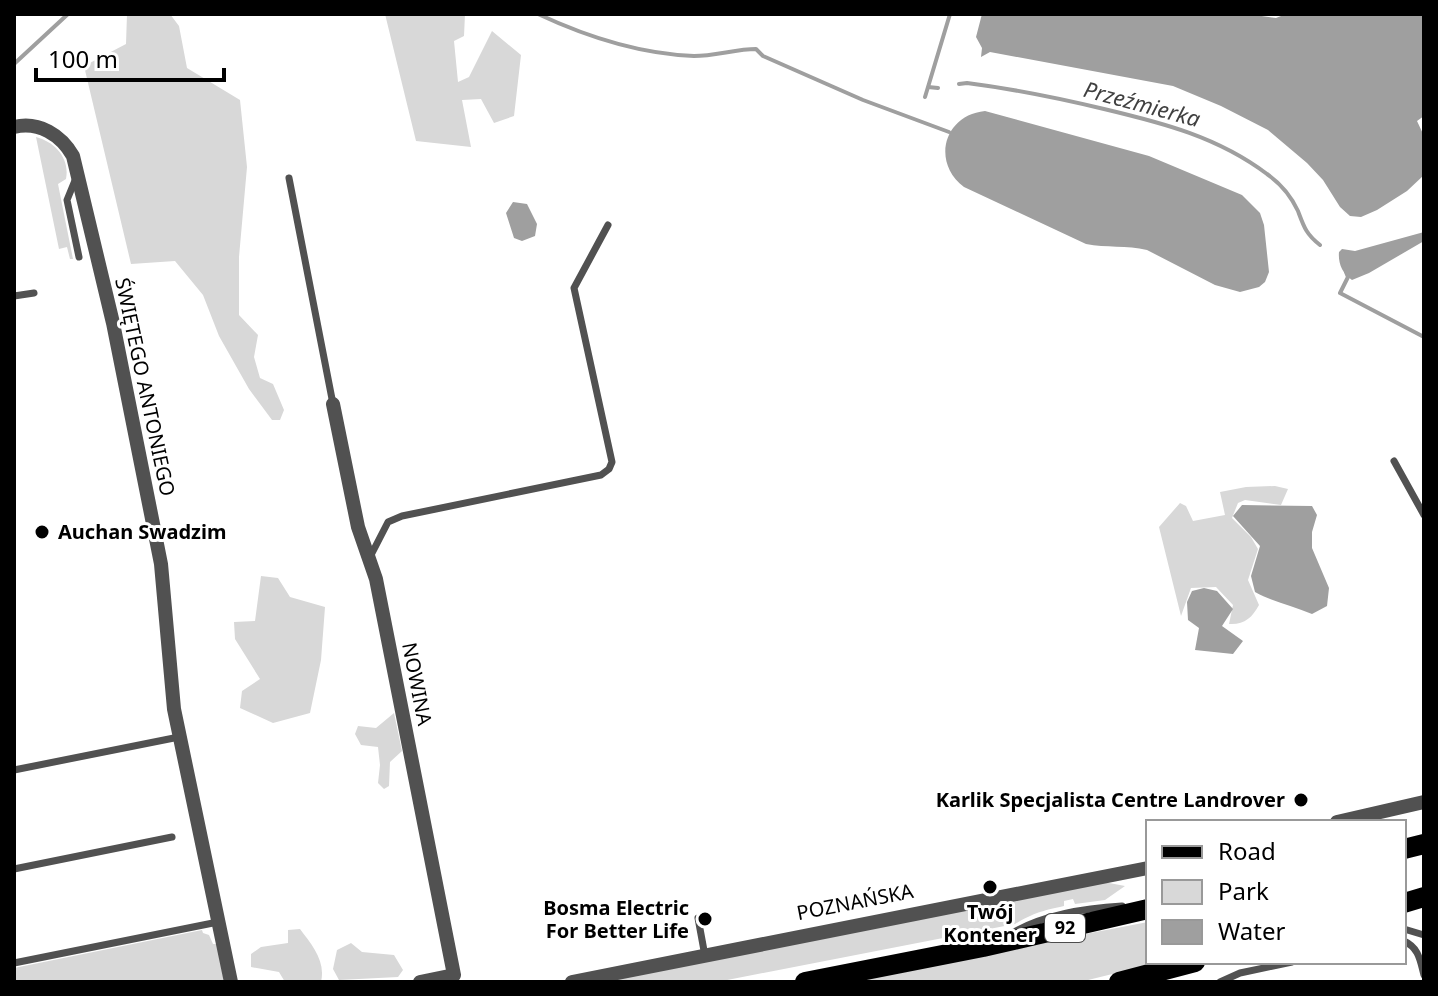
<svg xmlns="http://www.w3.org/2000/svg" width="1438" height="996" font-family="'Noto Sans',sans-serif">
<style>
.green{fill:#d8d8d8}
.water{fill:#9f9f9f}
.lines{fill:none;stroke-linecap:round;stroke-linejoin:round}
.stream{stroke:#9f9f9f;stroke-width:4}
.lane{stroke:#515151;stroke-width:7}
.street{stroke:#515151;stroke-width:14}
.primary{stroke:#000;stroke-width:20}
.poi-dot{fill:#000;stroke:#fff;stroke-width:3}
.labels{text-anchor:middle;stroke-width:6;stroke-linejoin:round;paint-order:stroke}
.shield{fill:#fff;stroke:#4c4c4c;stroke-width:2}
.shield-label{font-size:18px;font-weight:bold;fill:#000}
.street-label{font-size:20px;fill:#000;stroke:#fff}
.poi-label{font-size:20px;font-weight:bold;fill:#000;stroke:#fff;text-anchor:end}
.water-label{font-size:22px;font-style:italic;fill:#404040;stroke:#fff}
</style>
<rect width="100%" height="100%" fill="#fff"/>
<!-- green -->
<path class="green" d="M 127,14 L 170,14 L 179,26 L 187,68 L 240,100 L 247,167 L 239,257 L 239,315 L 258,335 L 254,357 L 260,378 L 273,384 L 284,410 L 280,420 L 272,420 L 249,389 L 219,336 L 203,295 L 175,261 L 131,264 L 84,66 L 126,44 Z
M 385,14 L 465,14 L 464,36 L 454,41 L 458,82 L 469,77 L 492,31 L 521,55 L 514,116 L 494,123 L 481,99 L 462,100 L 471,147 L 416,141 Z
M 36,137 C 55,142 70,158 66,179 L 58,184 L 73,259 L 70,259 L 67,247 L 59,249 Z
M 1275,486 L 1288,489 L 1281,505 L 1245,500 L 1238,503 L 1232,518 L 1251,537 L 1258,549 L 1248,580 L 1259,605 C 1252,618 1244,625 1229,624 L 1233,605 L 1216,587 L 1191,588 L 1181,616 L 1159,527 L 1180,503 L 1186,506 L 1193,521 L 1225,515 L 1220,492 L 1246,487 Z
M 261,576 L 278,578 L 290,597 L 325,607 L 321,660 L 310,713 L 273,723 L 240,708 L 242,691 L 260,679 L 235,639 L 234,622 L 255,621 Z
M 394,713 L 402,751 L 390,762 L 389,786 L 384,789 L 378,783 L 380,765 L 378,747 L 361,745 L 355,734 L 358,726 L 376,728 Z
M 1104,882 L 1125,886 L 1105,900 L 1075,904 L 1073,899 L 1064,901 L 1064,906 C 1041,911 1034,913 1015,924 L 717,982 L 603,982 Z
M 1148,922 L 1148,962 L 1161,962 L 1080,982 L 835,982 Z
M 300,929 C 312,945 326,961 321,982 L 285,982 L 279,972 L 251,967 L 251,954 L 261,947 L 288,943 L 288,930 Z
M 202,930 L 203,933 L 209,935 L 213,944 L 217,944 L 224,982 L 14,982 L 14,968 Z
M 351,943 L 362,952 L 394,955 L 403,970 L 398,977 L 339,980 L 333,969 L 337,950 Z"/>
<!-- water -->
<path class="water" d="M 982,14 L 1248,14 L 1276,18 L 1286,14 L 1424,14 L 1424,116 L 1417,121 L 1424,136 L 1424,175 L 1407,191 L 1377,210 L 1361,217 L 1350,216 L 1340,207 L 1323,180 L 1307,163 L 1268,130 L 1221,106 L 1173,86 L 990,52 L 981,57 L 982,48 L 976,37 Z
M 985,111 L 1149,156 L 1242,195 L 1260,213 L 1264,225 L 1269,272 L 1265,282 L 1259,287 L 1240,292 L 1215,285 L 1147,250 C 1127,245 1106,248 1086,244 L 964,187 C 931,162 944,115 985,111 Z
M 513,202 L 527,204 L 537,224 L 535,236 L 522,241 L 514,238 L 506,213 Z
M 1424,232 L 1424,241 L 1369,273 L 1352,280 C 1342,273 1338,263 1339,252 L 1342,249 L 1355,251 Z
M 1242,505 L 1312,506 L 1317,515 L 1312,532 L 1312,548 L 1329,588 L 1327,606 L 1312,614 C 1293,606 1273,602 1255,592 L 1251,576 L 1260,546 L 1233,516 Z
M 1204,588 L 1217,591 L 1233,609 L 1222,626 L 1243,641 L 1233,654 L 1195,650 L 1199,628 L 1188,620 L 1187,602 L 1192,591 Z"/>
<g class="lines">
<!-- stream -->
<path class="stream" d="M 538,14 C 585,36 641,54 694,56 C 715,56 736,49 756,49 L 763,56 L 863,100 L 949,132
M 14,64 L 68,14
M 959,84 L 967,83 C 1014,89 1058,98 1104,109 C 1163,123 1218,137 1267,174 C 1280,183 1291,196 1298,211 C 1304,227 1306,234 1320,245
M 928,87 L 950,14
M 925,97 L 928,87 L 938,88
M 1346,272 L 1348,277 L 1340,293 L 1424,337"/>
<!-- lane -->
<path class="lane" d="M 76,178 L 67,200 L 79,257
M 289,178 L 333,404
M 14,296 L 34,293
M 1394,461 L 1424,515
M 370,557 L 388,522 L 402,516 L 601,475 L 609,469 L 612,462 L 574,288 L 608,225
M 14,770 L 179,737
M 14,869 L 172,837
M 698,918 L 705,956
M 1404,929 L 1424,935
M 1014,932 C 1046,914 1086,908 1122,906
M 1404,941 C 1419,948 1420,960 1424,975
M 14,963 L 218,922
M 1220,982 L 1240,973 L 1292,962"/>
<!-- street -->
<path class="street" d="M 14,127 C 39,121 61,135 73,156 L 113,323 L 161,564 L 174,709 L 231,982
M 333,404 L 358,527 L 376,579 L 454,975
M 1337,822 L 1424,802
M 420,982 L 454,975
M 572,982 L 1148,868"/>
<!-- primary -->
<path class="primary" d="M 1404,849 L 1424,844
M 1404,903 L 1424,897
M 805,982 L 983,947 L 1148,909
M 1119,982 L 1195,962"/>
</g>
<!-- markers -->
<g class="poi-dot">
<circle cx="42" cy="532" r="8"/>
<circle cx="1301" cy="800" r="8"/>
<circle cx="990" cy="887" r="8"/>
<circle cx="705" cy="919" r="8"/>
</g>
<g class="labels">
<!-- shield labels -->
<rect class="shield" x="1045" y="914" width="40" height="28" rx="6"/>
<g class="shield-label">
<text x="1065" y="934">92</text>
</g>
<!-- street labels -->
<g class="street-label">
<text transform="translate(145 387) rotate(78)" y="7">ŚWIĘTEGO ANTONIEGO</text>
<text transform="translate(417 684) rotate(79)" y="7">NOWINA</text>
<text transform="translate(855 902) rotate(-11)" y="7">POZNAŃSKA</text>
</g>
<!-- poi labels -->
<g class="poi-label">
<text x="58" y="539" text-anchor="start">Auchan Swadzim</text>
<text x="1285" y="807">Karlik Specjalista Centre Landrover</text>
<text x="689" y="915">Bosma Electric<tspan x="689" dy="23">For Better Life</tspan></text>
<text x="990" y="919" text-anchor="middle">Twój<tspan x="990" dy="23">Kontener</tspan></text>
</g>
<!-- water labels -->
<g class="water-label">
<text transform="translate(1142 104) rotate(15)" y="8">Przeźmierka</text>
</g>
</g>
<!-- border -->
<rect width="1438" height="996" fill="none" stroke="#000000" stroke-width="32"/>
<!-- legend -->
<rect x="1146" y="820" width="260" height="144" fill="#ffffff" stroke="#999999" stroke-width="2"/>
<rect x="1162" y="846" width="40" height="12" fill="#000000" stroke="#999999" stroke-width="2"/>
<text x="1218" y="860" font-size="24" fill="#000000">Road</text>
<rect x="1162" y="880" width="40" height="24" fill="#d8d8d8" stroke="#999999" stroke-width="2"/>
<text x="1218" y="900" font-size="24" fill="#000000">Park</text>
<rect x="1162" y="920" width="40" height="24" fill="#9f9f9f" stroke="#999999" stroke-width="2"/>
<text x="1218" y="940" font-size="24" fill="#000000">Water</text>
<!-- scale -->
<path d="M36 68v12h188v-12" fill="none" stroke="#000000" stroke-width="4"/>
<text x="48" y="68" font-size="24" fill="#000000" stroke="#ffffff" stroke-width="6" paint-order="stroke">100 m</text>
</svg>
